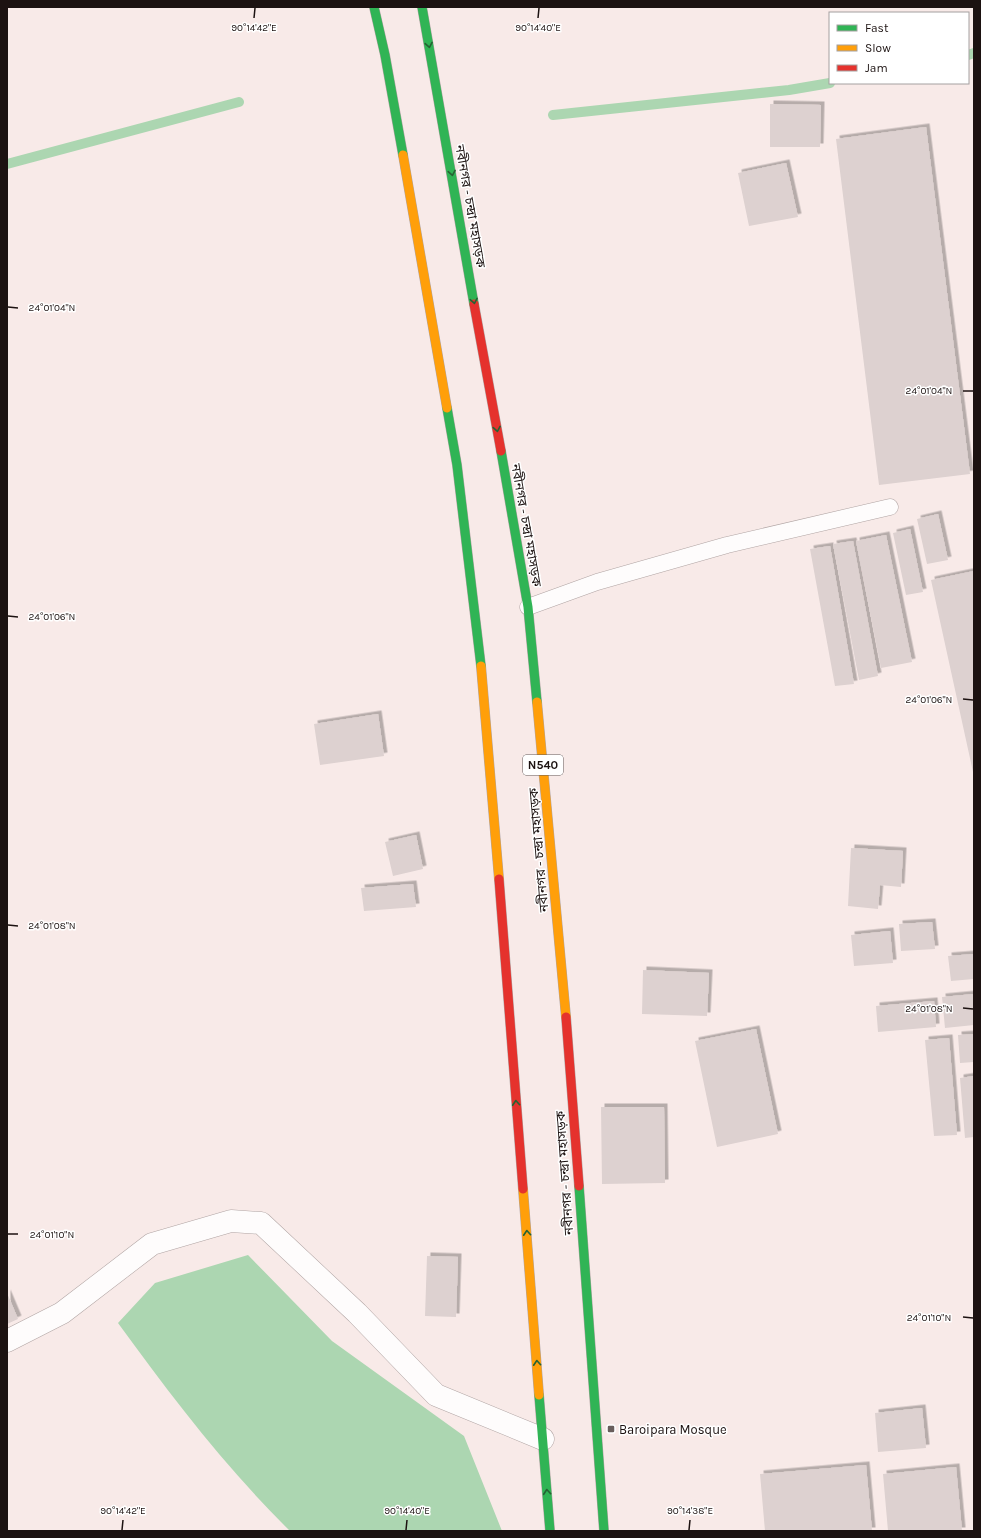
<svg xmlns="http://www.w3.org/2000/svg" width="981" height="1538" font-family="Karla,'Noto Sans Bengali',sans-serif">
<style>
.water{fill:#acd6b1}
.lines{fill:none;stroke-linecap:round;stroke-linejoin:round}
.stream{stroke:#acd6b1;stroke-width:10}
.building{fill:#ddd1d0;filter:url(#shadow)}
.lane-casing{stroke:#b0a4a3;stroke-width:17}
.street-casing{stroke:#b0a4a3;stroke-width:23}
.fast-casing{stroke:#b0a4a3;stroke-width:10}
.slow-casing{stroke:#b0a4a3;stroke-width:10}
.jam-casing{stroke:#b0a4a3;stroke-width:10}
.lane{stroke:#fefcfc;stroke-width:16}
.street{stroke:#fefcfc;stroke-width:22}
.fast{stroke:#30b455;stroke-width:9}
.slow{stroke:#ff9f0a;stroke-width:9}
.jam{stroke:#e5322d;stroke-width:9}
.oneway{stroke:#266333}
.ticks{fill:none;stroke:#1c1211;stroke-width:1.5}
.poi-dot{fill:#695e5c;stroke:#fff;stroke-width:1.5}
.labels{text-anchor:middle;stroke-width:3;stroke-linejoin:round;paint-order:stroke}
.shield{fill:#fff;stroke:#605958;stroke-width:1}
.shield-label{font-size:12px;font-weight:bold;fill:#1c1211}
.street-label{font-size:13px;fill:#1c1211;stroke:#fff}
.poi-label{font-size:13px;fill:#1c1211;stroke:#fff;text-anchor:start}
.ticks-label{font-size:10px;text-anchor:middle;fill:#1c1211;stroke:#fff;stroke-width:3;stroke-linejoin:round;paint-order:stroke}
</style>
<defs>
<filter id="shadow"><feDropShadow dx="3.5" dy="-3.5" stdDeviation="0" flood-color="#0004"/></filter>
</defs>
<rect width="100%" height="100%" fill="#f8eae8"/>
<!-- water -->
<path class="water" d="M 248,1255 L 332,1341 L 464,1436 L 502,1531 L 290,1531 C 226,1468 171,1396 118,1323 L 155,1283 Z"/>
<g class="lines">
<!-- stream -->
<path class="stream" d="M 968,55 L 974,53
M 553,115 L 789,90 L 830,83
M 7,164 L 239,102"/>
</g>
<!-- building -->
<path class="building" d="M 770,104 L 821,105 L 820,147 L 770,147 Z
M 926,127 L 970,474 L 879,485 L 836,139 Z
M 786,163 L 798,217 L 749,226 L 738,173 Z
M 938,514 L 948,560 L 927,564 L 917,519 Z
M 910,529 L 923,592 L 906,595 L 893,533 Z
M 886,535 L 912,662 L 881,668 L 856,541 Z
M 853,541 L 878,676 L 859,680 L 833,544 Z
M 830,546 L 854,684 L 835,686 L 810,549 Z
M 974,571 L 974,772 L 973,772 L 931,580 Z
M 378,714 L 384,756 L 320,765 L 314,724 Z
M 416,835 L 423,869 L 393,876 L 385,842 Z
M 851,848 L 903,851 L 901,887 L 880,885 L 878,909 L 848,906 Z
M 413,884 L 416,907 L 364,911 L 361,888 Z
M 932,922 L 935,949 L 901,951 L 899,924 Z
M 890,931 L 893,963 L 854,966 L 851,935 Z
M 974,954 L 974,979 L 951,981 L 948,956 Z
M 643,970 L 709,973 L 707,1016 L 642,1014 Z
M 974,994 L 974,1025 L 945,1028 L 942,997 Z
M 934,1001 L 936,1027 L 878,1032 L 876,1006 Z
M 756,1029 L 778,1134 L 717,1147 L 695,1041 Z
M 974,1034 L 974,1062 L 960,1063 L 958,1035 Z
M 949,1038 L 957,1135 L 934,1136 L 925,1040 Z
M 974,1076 L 974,1137 L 965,1138 L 960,1078 Z
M 601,1107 L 664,1107 L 665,1183 L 602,1184 Z
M 427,1256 L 458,1257 L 456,1317 L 425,1316 Z
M 7,1293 L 18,1319 L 7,1324 Z
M 922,1408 L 926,1448 L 878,1452 L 875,1413 Z
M 866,1465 L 872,1531 L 765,1531 L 760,1474 Z
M 956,1467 L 962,1531 L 888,1531 L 883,1474 Z"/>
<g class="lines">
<defs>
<path id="lane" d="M 528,607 L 597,582 L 727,545 L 890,507"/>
<path id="street" d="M 7,1341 L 62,1313 L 152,1244 L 231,1221 L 261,1223 L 357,1313 L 436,1395 L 543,1439"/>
<path id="fast" d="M 374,7 L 385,55 L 403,155
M 422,7 L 474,304
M 447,408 L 457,465 L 481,666
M 501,451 L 528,607 L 537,702
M 579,1186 L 604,1531
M 539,1395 L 550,1531"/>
<path id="slow" d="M 403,155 L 447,408
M 481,666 L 499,879
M 537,702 L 566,1017
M 523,1189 L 539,1395"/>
<path id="jam" d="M 474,304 L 501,451
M 499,879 L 523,1189
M 566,1017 L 579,1186"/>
</defs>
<!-- lane casing -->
<use href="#lane" class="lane-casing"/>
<!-- street casing -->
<use href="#street" class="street-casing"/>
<!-- fast casing -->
<use href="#fast" class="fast-casing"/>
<!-- slow casing -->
<use href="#slow" class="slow-casing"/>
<!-- jam casing -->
<use href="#jam" class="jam-casing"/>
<!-- lane -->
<use href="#lane" class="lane"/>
<!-- street -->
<use href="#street" class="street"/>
<!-- fast -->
<use href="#fast" class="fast"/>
<!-- slow -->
<use href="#slow" class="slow"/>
<!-- jam -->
<use href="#jam" class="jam"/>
</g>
<!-- one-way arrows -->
<defs><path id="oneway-chevron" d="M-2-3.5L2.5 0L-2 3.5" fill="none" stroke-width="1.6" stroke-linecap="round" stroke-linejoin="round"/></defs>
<g class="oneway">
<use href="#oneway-chevron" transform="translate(429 45) rotate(80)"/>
<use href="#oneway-chevron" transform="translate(452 173) rotate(80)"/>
<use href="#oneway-chevron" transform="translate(474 301) rotate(80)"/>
<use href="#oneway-chevron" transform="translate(497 429) rotate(80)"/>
<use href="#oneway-chevron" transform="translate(516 1103) rotate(-94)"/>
<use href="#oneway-chevron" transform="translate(527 1233) rotate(-94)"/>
<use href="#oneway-chevron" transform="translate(537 1363) rotate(-94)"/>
<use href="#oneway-chevron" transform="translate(547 1492) rotate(-95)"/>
</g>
<!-- ticks -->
<path class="ticks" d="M 254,18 L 255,8M 538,18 L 539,8M 8,307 L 18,308M 963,391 L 973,391M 8,616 L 18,617M 963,699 L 973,700M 8,925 L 18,926M 963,1008 L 973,1009M 8,1234 L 18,1234M 963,1317 L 973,1318M 122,1530 L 123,1520M 406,1530 L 407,1520M 689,1530 L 690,1520"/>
<!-- markers -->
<rect class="poi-dot" x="607" y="1425" width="8" height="8" rx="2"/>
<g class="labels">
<!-- shield labels -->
<rect class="shield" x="523" y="755" width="40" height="20" rx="3"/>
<g class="shield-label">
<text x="543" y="769">N540</text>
</g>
<!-- street labels -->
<g class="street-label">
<text transform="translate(471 206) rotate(80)" y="5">নবীনগর - চন্দ্রা মহাসড়ক</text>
<text transform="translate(527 525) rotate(80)" y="5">নবীনগর - চন্দ্রা মহাসড়ক</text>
<text transform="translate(538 850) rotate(-95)" y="5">নবীনগর - চন্দ্রা মহাসড়ক</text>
<text transform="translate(564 1173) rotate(-94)" y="5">নবীনগর - চন্দ্রা মহাসড়ক</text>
</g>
<!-- poi labels -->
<g class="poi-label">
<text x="619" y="1434">Baroipara Mosque</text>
</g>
</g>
<g class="ticks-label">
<text x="254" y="31">90°14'42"E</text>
<text x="538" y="31">90°14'40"E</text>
<text x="52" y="311">24°01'04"N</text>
<text x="929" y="394">24°01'04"N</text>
<text x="52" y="620">24°01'06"N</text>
<text x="929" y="703">24°01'06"N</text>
<text x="52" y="929">24°01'08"N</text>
<text x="929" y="1012">24°01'08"N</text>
<text x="52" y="1238">24°01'10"N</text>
<text x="929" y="1321">24°01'10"N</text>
<text x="123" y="1514">90°14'42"E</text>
<text x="407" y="1514">90°14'40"E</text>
<text x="690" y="1514">90°14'38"E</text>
</g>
<!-- border -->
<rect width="981" height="1538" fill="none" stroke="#1c1211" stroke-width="16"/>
<!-- legend -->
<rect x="829" y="12" width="140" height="72" fill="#ffffff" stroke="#a4a0a0"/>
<rect x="837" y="25" width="20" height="6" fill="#30b455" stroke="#a4a0a0"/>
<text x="865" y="32" font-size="12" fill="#1c1211">Fast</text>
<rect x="837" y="45" width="20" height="6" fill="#ff9f0a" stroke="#a4a0a0"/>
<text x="865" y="52" font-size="12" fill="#1c1211">Slow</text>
<rect x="837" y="65" width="20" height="6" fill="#e5322d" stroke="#a4a0a0"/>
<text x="865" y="72" font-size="12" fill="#1c1211">Jam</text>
</svg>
